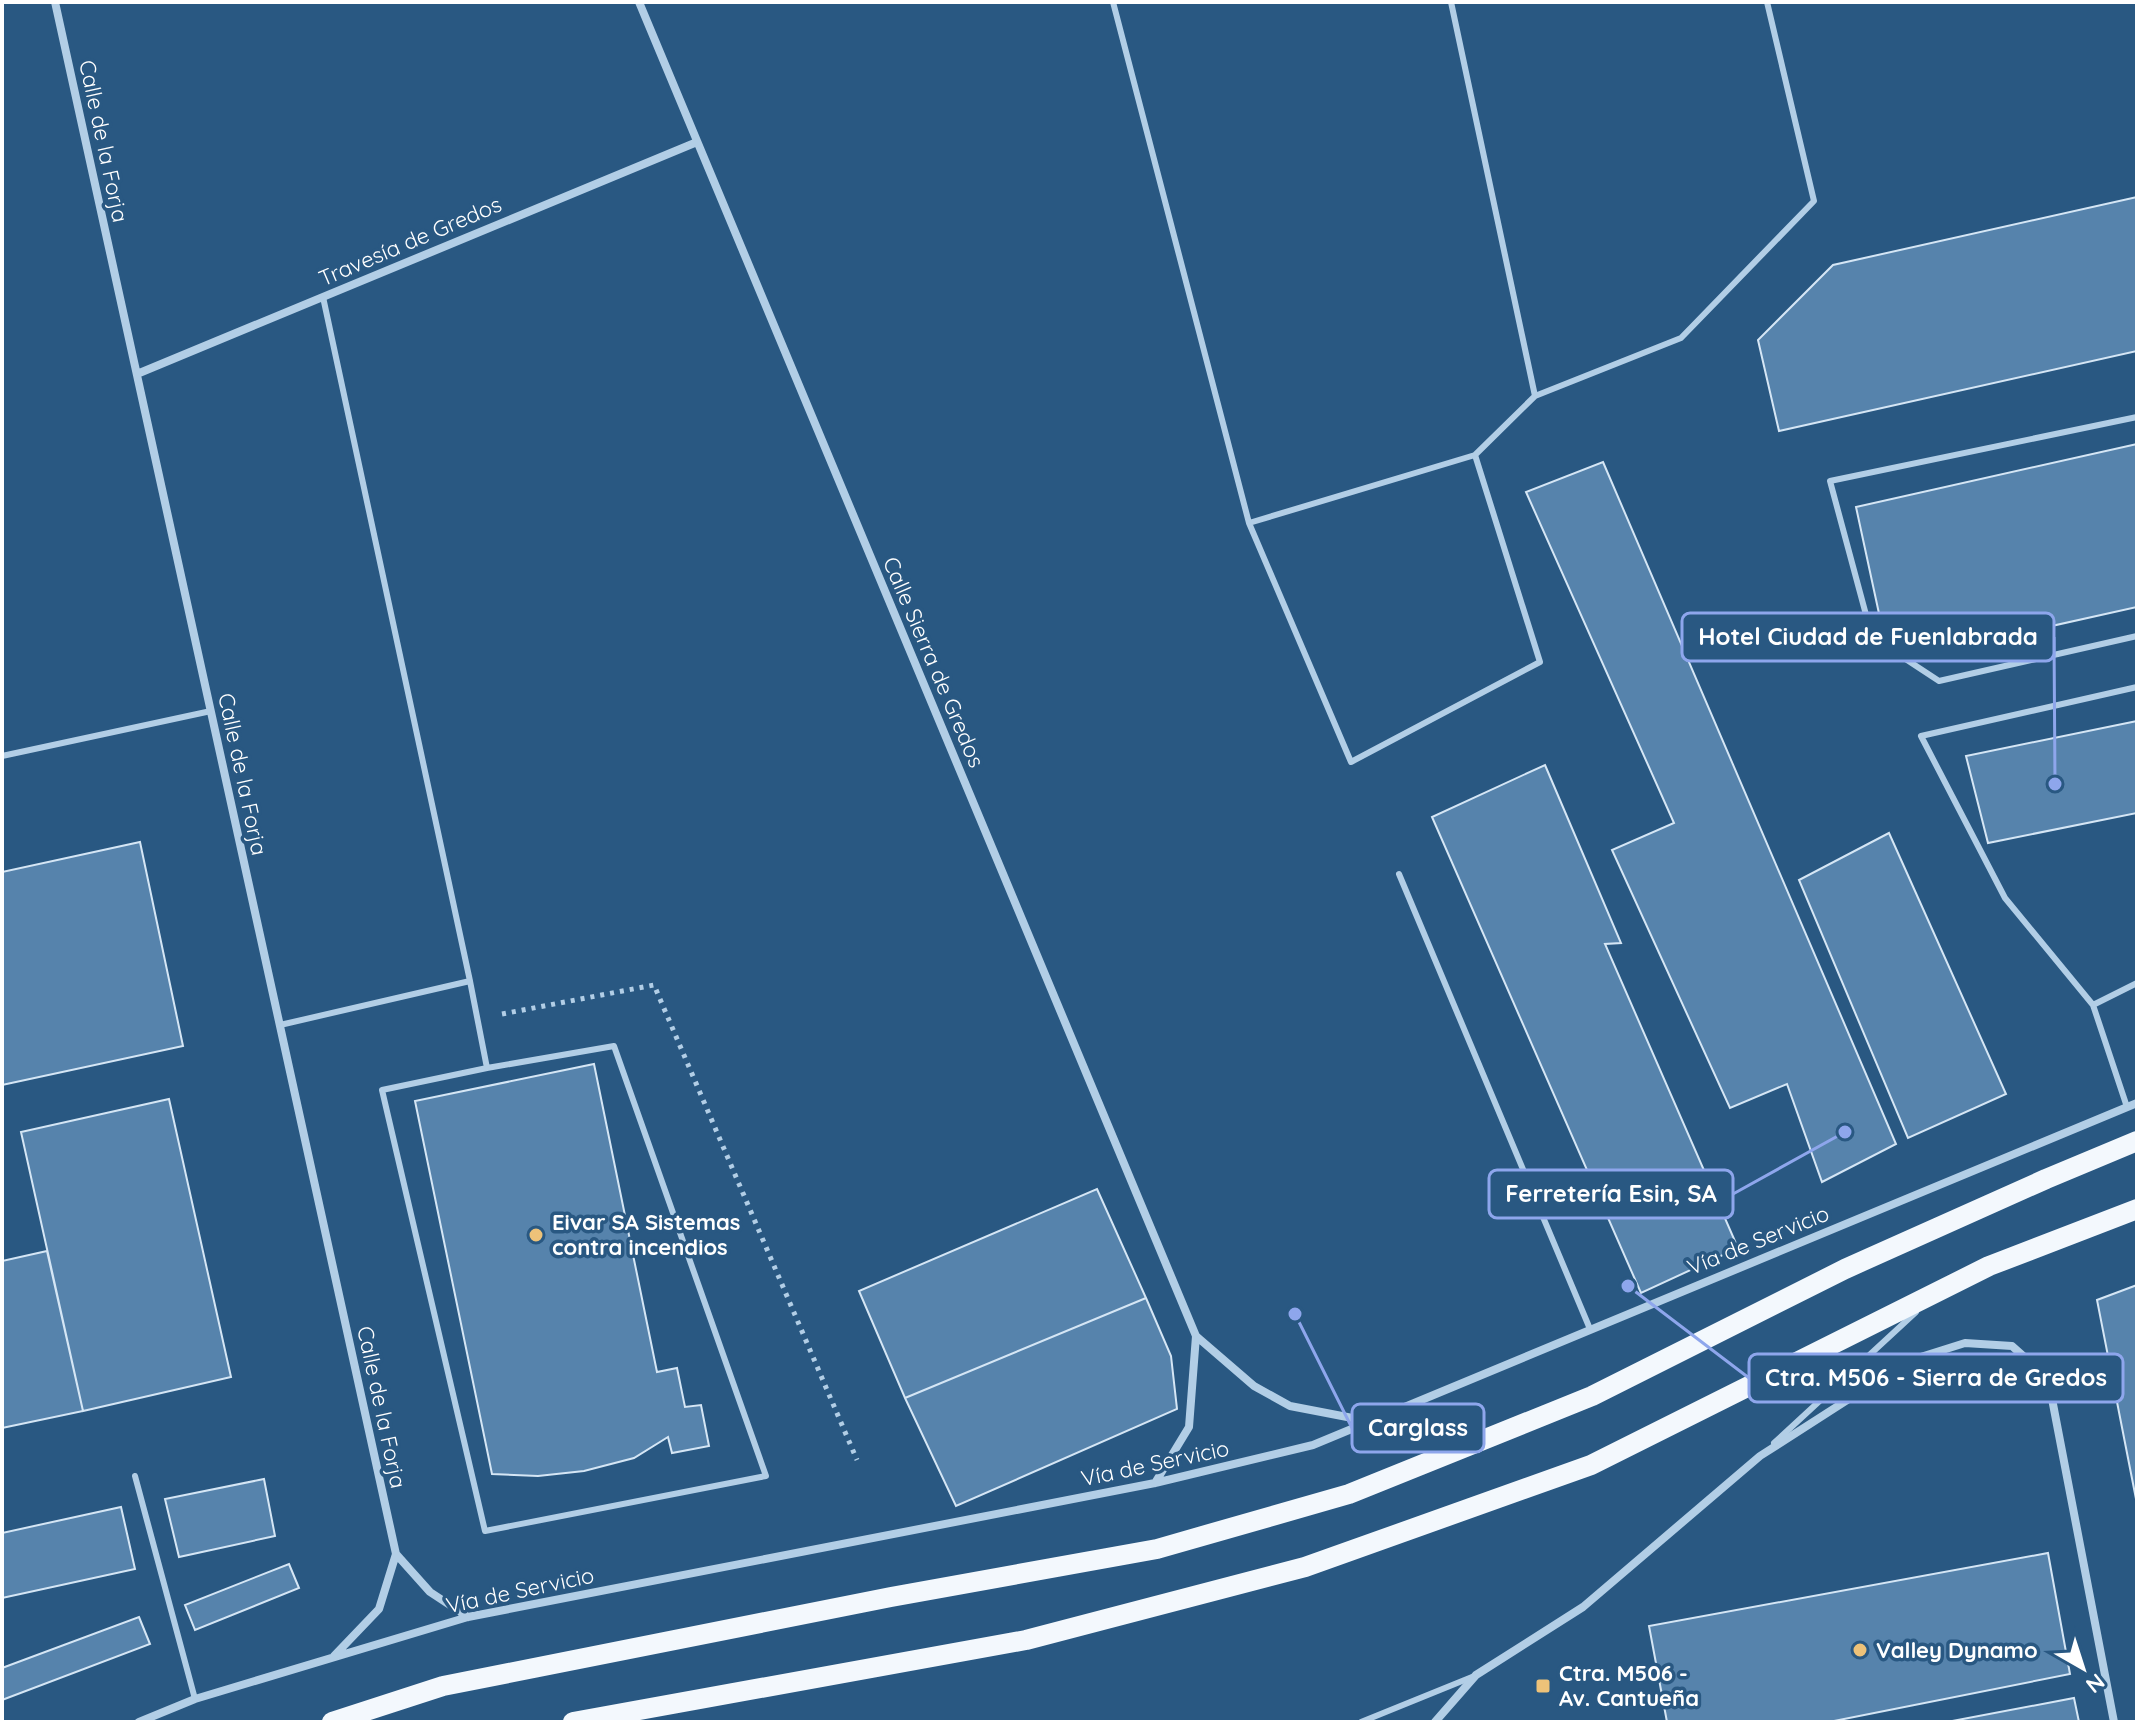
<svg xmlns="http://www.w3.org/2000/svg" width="2139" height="1724" font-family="Quicksand,sans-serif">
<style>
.building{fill:#5683ac;stroke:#d5e6f5;stroke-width:2}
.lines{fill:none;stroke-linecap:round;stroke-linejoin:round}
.path{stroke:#b2cee6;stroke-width:5;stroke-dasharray:4 6;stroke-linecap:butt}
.service{stroke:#b2cee6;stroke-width:6}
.minor{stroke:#b2cee6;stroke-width:8}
.primary{stroke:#f3f8fd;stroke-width:20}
.poi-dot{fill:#edc279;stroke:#295882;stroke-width:3}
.labels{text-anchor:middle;stroke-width:7;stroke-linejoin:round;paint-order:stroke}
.street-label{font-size:22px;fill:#fff;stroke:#295882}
.poi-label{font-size:22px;font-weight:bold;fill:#fff;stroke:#295882;text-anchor:start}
.leader{fill:none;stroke:#8ea6ec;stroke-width:3}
.callout-dot{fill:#8ea6ec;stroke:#295882;stroke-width:3}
.callout{fill:#295882;stroke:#8ea6ec;stroke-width:3}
.callout-label{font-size:24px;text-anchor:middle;font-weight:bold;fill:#fff}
</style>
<rect width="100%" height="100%" fill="#295882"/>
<!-- building -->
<path class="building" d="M 2137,197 L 2137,351 L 1779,431 L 1758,340 L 1833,265 Z
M 2137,444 L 2137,607 L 1917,656 L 1910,626 L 1883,632 L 1856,507 Z
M 1603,462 L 1896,1144 L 1822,1182 L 1787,1084 L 1730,1108 L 1612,850 L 1674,823 L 1526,492 Z
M 2137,721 L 2137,813 L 1988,843 L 1966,756 Z
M 1545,765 L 1621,943 L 1605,944 L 1738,1248 L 1641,1293 L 1432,817 Z
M 1889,833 L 2006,1094 L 1908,1138 L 1799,880 Z
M 140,842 L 183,1046 L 2,1085 L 2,872 Z
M 594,1064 L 657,1372 L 677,1368 L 685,1407 L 701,1405 L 709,1446 L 672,1453 L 668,1437 L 634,1458 L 584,1471 L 538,1476 L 492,1474 L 415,1101 Z
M 169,1099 L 231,1377 L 83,1411 L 21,1132 Z
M 1097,1189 L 1146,1298 L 905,1398 L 859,1291 Z
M 47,1251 L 83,1411 L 2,1428 L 2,1261 Z
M 2137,1285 L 2137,1504 L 2097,1300 Z
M 1146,1298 L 1171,1356 L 1177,1409 L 956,1506 L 905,1398 Z
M 264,1479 L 275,1536 L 179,1557 L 165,1499 Z
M 121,1507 L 135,1569 L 2,1598 L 2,1533 Z
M 2048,1553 L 2070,1674 L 1829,1722 L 1667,1722 L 1649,1626 Z
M 289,1564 L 299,1588 L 195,1630 L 185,1605 Z
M 139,1617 L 150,1644 L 2,1700 L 2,1668 Z
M 2074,1698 L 2079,1722 L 1947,1722 Z"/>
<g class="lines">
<!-- path -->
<path class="path" d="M 502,1014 L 654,985 L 857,1460"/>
<!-- service -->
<path class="service" d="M 1113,2 L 1249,523 L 1351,762 L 1540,662 L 1475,455
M 1535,396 L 1681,338 L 1814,201 L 1767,2
M 2137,417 L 1830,481 L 1872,637 L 1939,681 L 2137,636
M 1249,523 L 1475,455 L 1535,396 L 1451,2
M 2,756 L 211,711
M 1399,874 L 1590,1329
M 470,981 L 487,1068 L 382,1090 L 485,1531 L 766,1476 L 614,1046 L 487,1068
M 2093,1005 L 2005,898 L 1921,736 L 2137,687
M 280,1025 L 470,981 L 323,297
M 2127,1107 L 2093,1005 L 2137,983
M 1774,1443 L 1916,1312
M 135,1476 L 195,1699
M 1361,1722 L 1472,1677"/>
<!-- minor -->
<path class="minor" d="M 55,2 L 396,1554 L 379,1609 L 334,1656
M 639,2 L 1196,1336 L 1254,1386 L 1290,1406 L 1368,1421
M 137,374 L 697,142
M 1155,1483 L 1189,1427 L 1196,1336
M 396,1554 L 430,1592 L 468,1617
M 139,1722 L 195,1699 L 468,1617 L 1155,1483 L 1313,1445 L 2137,1103
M 1435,1722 L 1476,1675 L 1583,1607 L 1760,1456 L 1908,1361 L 1965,1343 L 2012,1346 L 2048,1378 L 2114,1722"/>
<!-- primary -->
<path class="primary" d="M 332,1722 L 443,1686 L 891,1597 L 1157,1549 L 1349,1494 L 1592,1396 L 1845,1269 L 2046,1179 L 2137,1141
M 573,1722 L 1026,1640 L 1305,1567 L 1591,1465 L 1989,1266 L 2137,1209"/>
</g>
<!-- markers -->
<g class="poi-dot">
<circle cx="536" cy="1235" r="8"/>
<circle cx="1860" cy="1650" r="8"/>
<rect x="1535" y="1678" width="16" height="16" rx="4"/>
</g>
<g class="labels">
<!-- street labels -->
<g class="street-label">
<text transform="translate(104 141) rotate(78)" y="8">Calle de la Forja</text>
<text transform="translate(410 241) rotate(-23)" y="8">Travesía de Gredos</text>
<text transform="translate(934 662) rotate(67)" y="8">Calle Sierra de Gredos</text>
<text transform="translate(243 774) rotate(78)" y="8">Calle de la Forja</text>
<text transform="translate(1758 1240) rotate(-22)" y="8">Vía de Servicio</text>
<text transform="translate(382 1407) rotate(78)" y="8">Calle de la Forja</text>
<text transform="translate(1155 1463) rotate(-12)" y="8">Vía de Servicio</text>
<text transform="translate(520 1590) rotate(-12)" y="8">Vía de Servicio</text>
</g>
<!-- poi labels -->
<g class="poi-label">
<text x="552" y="1230">Eivar SA Sistemas<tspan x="552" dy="25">contra incendios</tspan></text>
<text x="1876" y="1658">Valley Dynamo</text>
<text x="1559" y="1681">Ctra. M506 -<tspan x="1559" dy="25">Av. Cantueña</tspan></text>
</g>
</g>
<!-- callouts -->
<path class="leader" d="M2055 784L2054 637M1845 1132L1733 1194M1628 1286L1749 1378M1295 1314L1352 1428"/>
<g class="callout-dot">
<circle cx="2055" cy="784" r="8"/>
<circle cx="1845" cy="1132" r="8"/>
<circle cx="1628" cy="1286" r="8"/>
<circle cx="1295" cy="1314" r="8"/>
</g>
<g class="callout">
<rect x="1682" y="613" width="372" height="48" rx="8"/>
<rect x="1489" y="1170" width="244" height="48" rx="8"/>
<rect x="1749" y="1354" width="374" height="48" rx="8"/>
<rect x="1352" y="1404" width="132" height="48" rx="8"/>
</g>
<g class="callout-label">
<text x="1868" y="645">Hotel Ciudad de Fuenlabrada</text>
<text x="1611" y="1202">Ferretería Esin, SA</text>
<text x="1936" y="1386">Ctra. M506 - Sierra de Gredos</text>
<text x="1418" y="1436">Carglass</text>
</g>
<!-- border -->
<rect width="2139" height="1724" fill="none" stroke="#ffffff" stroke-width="8"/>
<!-- north arrow -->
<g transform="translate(2083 1668) rotate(141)" stroke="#295882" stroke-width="6" paint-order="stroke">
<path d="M0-6L14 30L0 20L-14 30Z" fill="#ffffff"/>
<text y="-12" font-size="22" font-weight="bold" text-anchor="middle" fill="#ffffff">N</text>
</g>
</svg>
